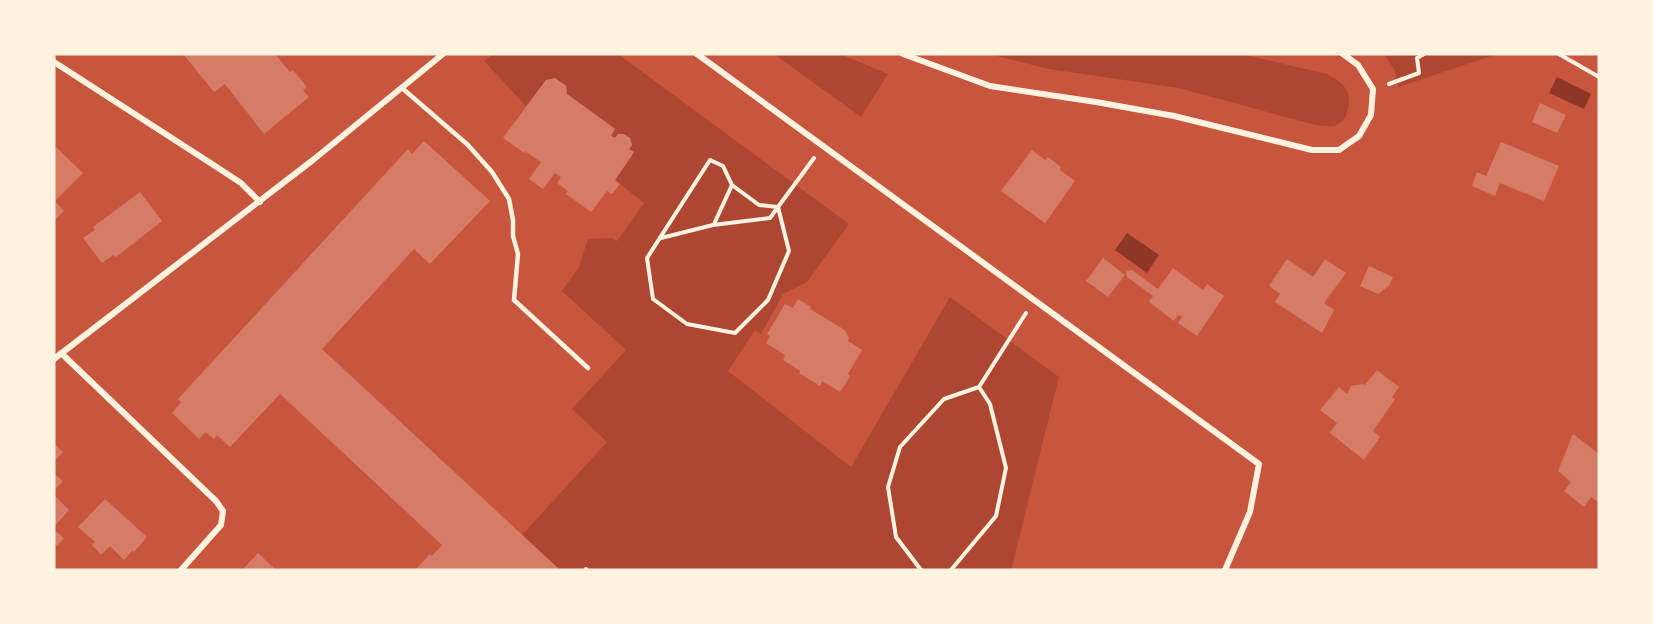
<svg xmlns="http://www.w3.org/2000/svg" width="1653" height="624" font-family="'Archivo Narrow',sans-serif">
<style>
.green{fill:#ae4732}
.water{fill:#8f3625}
.building{fill:#d67c66}
.lines{fill:none;stroke-linecap:round;stroke-linejoin:round}
.path{stroke:#fff3e0;stroke-width:4}
.service{stroke:#fff3e0;stroke-width:4.5}
.minor{stroke:#fff3e0;stroke-width:6}
</style>
<rect width="100%" height="100%" fill="#c8553d"/>
<!-- green -->
<path class="green" d="M 493,54 L 618,54 L 849,224 L 807,282 L 783,294 L 761,334 L 755,330 L 728,371 L 851,467 L 950,297 L 1059,377 L 1011,570 L 560,570 L 522,535 L 607,442 L 572,409 L 626,350 L 562,291 L 579,267 L 588,239 L 611,238 L 617,241 L 644,203 L 615,180 L 634,153 L 629,149 L 632,145 L 630,138 L 624,134 L 618,134 L 615,138 L 611,136 L 615,128 L 567,94 L 566,86 L 555,78 L 546,80 L 526,106 L 484,61 Z
M 774,54 L 840,54 L 888,74 L 861,117 Z
M 989,54 L 1241,54 L 1327,74 C 1344,83 1354,92 1347,112 C 1346,118 1341,124 1334,126 C 1329,127 1320,125 1315,125 L 1179,88 L 1049,69 Z
M 1384,54 L 1497,54 L 1398,87 L 1395,71 Z"/>
<!-- water -->
<path class="water" d="M 1557,77 L 1591,94 L 1584,109 L 1549,93 Z
M 1127,233 L 1159,255 L 1147,273 L 1115,250 Z"/>
<!-- building -->
<path class="building" d="M 183,54 L 275,54 L 290,72 L 293,70 L 307,87 L 303,90 L 309,97 L 264,134 L 225,84 L 214,92 Z
M 555,78 L 566,86 L 567,94 L 615,129 L 611,136 L 615,138 L 618,134 L 624,134 L 630,138 L 632,145 L 629,149 L 634,152 L 615,180 L 620,184 L 612,194 L 607,191 L 591,212 L 566,194 L 568,191 L 557,183 L 561,177 L 555,173 L 543,189 L 529,179 L 541,162 L 525,151 L 524,153 L 503,138 L 546,80 Z
M 1540,103 L 1566,115 L 1557,133 L 1532,122 Z
M 424,141 L 490,201 L 430,264 L 414,249 L 322,349 L 560,570 L 415,570 L 430,554 L 432,556 L 442,545 L 280,394 L 230,447 L 217,435 L 214,439 L 206,432 L 199,439 L 172,413 L 181,402 L 178,399 L 408,149 L 412,154 Z
M 1501,142 L 1559,166 L 1544,201 L 1500,183 L 1495,196 L 1472,186 L 1477,172 L 1486,176 Z
M 56,147 L 83,173 L 55,201 L 64,211 L 54,221 L 54,149 Z
M 1032,150 L 1045,160 L 1048,157 L 1061,167 L 1060,170 L 1075,181 L 1045,223 L 1001,191 Z
M 140,192 L 162,221 L 116,257 L 113,255 L 102,263 L 83,238 L 95,230 L 93,227 Z
M 1103,258 L 1125,275 L 1108,297 L 1086,281 Z
M 1287,259 L 1313,277 L 1325,259 L 1346,273 L 1324,303 L 1334,310 L 1322,333 L 1275,302 L 1280,294 L 1269,286 Z
M 1369,266 L 1393,277 L 1389,286 L 1378,294 L 1360,286 Z
M 1173,268 L 1203,290 L 1207,284 L 1224,296 L 1197,336 L 1178,323 L 1182,317 L 1178,315 L 1174,321 L 1149,302 L 1153,296 L 1127,277 L 1126,274 L 1127,271 L 1132,270 L 1158,289 Z
M 798,299 L 811,307 L 810,309 L 845,330 L 849,338 L 848,341 L 862,350 L 848,374 L 850,376 L 840,392 L 822,381 L 820,386 L 799,373 L 800,371 L 783,360 L 785,355 L 766,343 L 770,336 L 767,334 L 785,304 L 793,308 Z
M 1377,370 L 1399,387 L 1392,397 L 1395,399 L 1373,431 L 1380,437 L 1364,460 L 1330,433 L 1337,423 L 1320,410 L 1339,387 L 1347,394 L 1351,386 L 1363,384 L 1365,385 Z
M 1573,434 L 1599,454 L 1599,503 L 1591,497 L 1584,507 L 1564,491 L 1571,482 L 1558,471 Z
M 54,444 L 63,452 L 54,462 Z
M 54,473 L 63,481 L 54,491 Z
M 54,495 L 69,510 L 54,527 Z
M 105,499 L 147,537 L 134,552 L 132,551 L 124,560 L 110,546 L 101,555 L 92,545 L 95,542 L 78,527 Z
M 54,530 L 64,538 L 57,546 L 54,543 Z
M 258,553 L 276,570 L 242,570 Z"/>
<g class="lines">
<!-- path -->
<path class="path" d="M 1559,54 L 1599,77
M 1389,84 L 1419,73 L 1417,58 L 1424,54
M 714,224 L 732,185
M 661,238 L 713,225 L 770,218 L 778,207 L 759,205 L 732,185 L 723,166 L 710,160 L 647,258 L 653,299 L 687,324 L 735,333 L 768,300 L 789,251 L 778,207 L 814,158
M 586,569 L 587,570
M 921,570 L 896,537 L 888,487 L 900,447 L 944,399 L 979,387 L 1026,313
M 951,570 L 996,516 L 1006,468 L 990,404 L 979,387"/>
<!-- service -->
<path class="service" d="M 402,88 L 468,145 L 492,172 L 509,199 L 513,220 L 513,236 L 518,254 L 514,300 L 588,368"/>
<!-- minor -->
<path class="minor" d="M 697,54 L 1259,464 L 1250,512 L 1225,570
M 903,54 L 990,86 L 1096,102 L 1174,116 L 1312,150 L 1339,150 L 1359,136 L 1371,115 L 1373,89 L 1358,65 L 1343,54
M 54,62 L 212,164 L 241,183 L 260,202
M 61,353 L 216,501 L 223,511 L 221,525 L 181,570
M 54,359 L 313,160 L 443,54"/>
</g>
<!-- border -->
<rect width="1653" height="624" fill="none" stroke="#fff3e0" stroke-width="111"/>
</svg>
